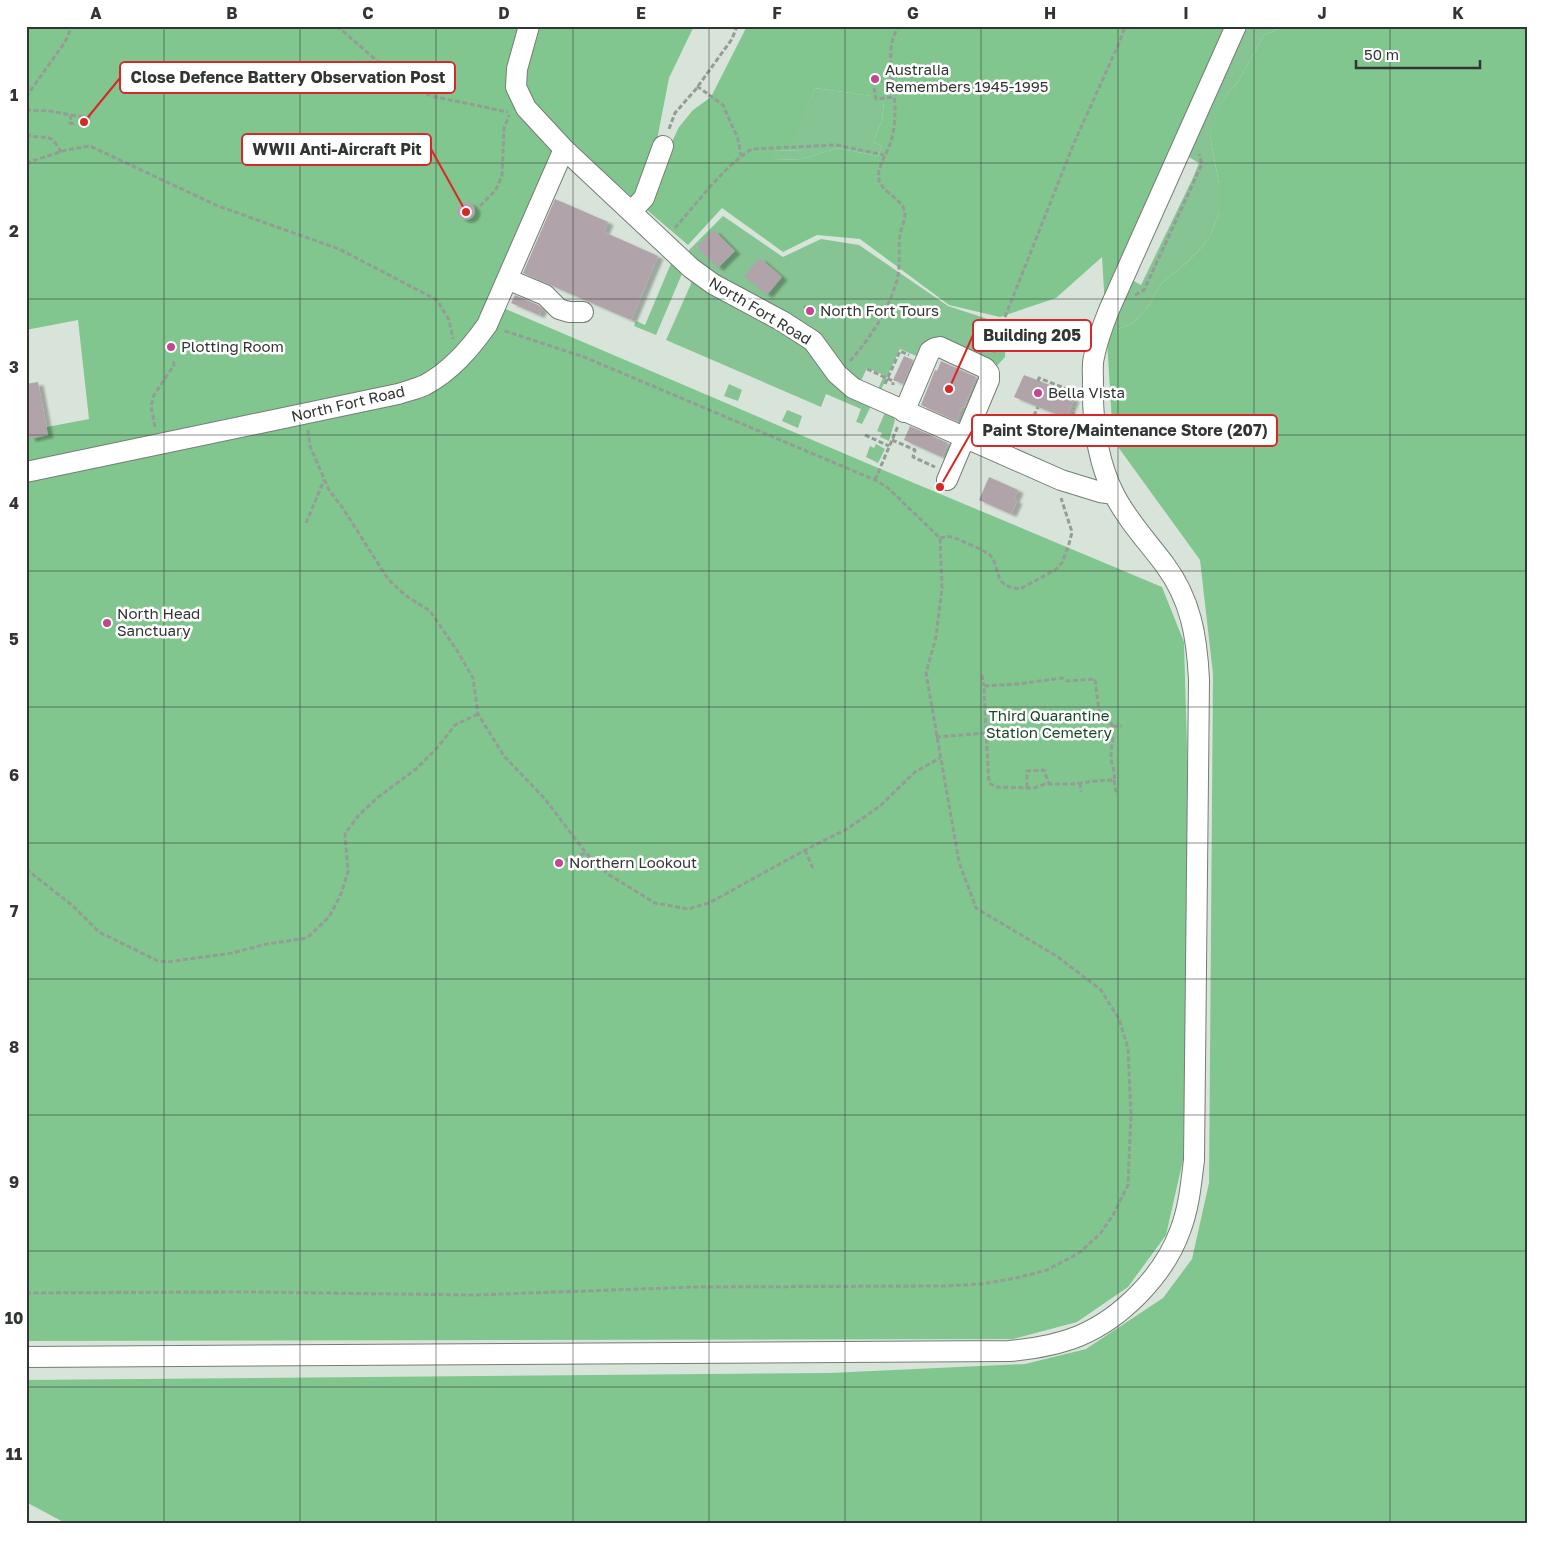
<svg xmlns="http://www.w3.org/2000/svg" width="1554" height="1550" font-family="'Golos Text',sans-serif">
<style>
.green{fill:#87c493}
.forest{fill:#82c68f;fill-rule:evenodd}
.building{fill:#b1a3aa;filter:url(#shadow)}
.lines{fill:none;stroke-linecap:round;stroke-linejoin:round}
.minor-casing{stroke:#737e75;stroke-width:22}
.path{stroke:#949d95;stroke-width:3;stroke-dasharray:5 2.5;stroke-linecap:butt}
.minor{stroke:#fff;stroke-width:20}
.grid{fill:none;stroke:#313632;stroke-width:1;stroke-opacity:0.55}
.poi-dot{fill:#c44794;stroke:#fff;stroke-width:2}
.labels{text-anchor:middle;stroke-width:5;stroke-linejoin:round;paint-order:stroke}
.poi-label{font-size:15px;fill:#313632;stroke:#fff;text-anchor:start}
.street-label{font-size:15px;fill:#313632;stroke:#fff}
.park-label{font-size:15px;fill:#184926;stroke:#fff}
.leader{fill:none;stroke:#d62828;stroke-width:2}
.callout-dot{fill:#d62828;stroke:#fff;stroke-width:2}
.callout{fill:#fff;stroke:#d62828;stroke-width:2}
.callout-label{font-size:16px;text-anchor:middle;font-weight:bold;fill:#313632}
.neatline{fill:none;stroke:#313632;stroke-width:2}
.grid-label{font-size:16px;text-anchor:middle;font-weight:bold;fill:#313632}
</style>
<defs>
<filter id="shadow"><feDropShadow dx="5.5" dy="3" stdDeviation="1" flood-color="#0004"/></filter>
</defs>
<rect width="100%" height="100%" fill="#d8e4d9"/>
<!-- green -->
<path class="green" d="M 1248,26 L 1286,26 L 1264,35 L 1238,82 L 1226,95 L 1210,136 L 1219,184 L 1219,213 L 1211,235 L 1201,248 L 1185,264 L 1161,284 L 1148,307 L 1133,323 L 1118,329 L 1111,325 L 1130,279 L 1141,285 L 1192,180 L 1199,163 L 1187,156 L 1232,55 Z
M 815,88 L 873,96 L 879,101 L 884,102 L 882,121 L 873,142 L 882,146 L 878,156 L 837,148 L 803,159 L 774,160 L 774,151 L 802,150 L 791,145 Z
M 723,216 L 783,257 L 821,239 L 859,245 L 948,306 L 1006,325 L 1005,357 L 995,368 L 941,342 L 921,358 L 900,349 L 879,394 L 877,392 L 884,375 L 867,368 L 860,383 L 872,404 L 862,424 L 856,422 L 861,409 L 826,394 L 821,407 L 666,340 L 691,284 L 689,250 Z
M 666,251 L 684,269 L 656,335 L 634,326 L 636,321 L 645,325 L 672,261 L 663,257 Z
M 729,384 L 742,390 L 738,401 L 724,396 Z
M 787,410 L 802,416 L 798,428 L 782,421 Z
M 886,410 L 892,412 L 895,420 L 889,441 L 880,437 L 882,433 L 877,431 Z
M 876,444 L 885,449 L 878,463 L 866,457 L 870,446 L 874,448 Z"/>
<!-- forest -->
<path class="forest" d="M 26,26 L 694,26 L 669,78 L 656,145 L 669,148 L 679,127 L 693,110 L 711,97 L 747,26 L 1248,26 L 1232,55 L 1111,325 L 1118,329 L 1133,323 L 1148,307 L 1161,284 L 1185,264 L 1201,248 L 1211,235 L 1219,213 L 1219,184 L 1210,136 L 1216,117 L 1226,95 L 1238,82 L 1264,35 L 1286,26 L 1528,26 L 1528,1524 L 67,1524 L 26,1502 L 26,1380 L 829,1373 L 1025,1364 L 1086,1349 L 1163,1298 L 1192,1259 L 1209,1183 L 1213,674 L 1200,560 L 1113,440 L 1102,257 L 1056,298 L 1000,317 L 949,305 L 860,239 L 817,235 L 783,252 L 722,208 L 688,245 L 560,136 L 487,301 L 864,462 L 1162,587 L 1184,642 L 1189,820 L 1183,1160 L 1166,1235 L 1128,1287 L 1077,1322 L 1013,1339 L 26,1341 L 26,431 L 89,419 L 78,320 L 26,330 ZM 815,88 L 872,96 L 874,102 L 884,102 L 882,121 L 873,142 L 882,146 L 878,156 L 837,148 L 803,159 L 774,160 L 774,151 L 802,150 L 802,145 L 792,145 Z"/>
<!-- building -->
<path class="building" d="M 555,199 L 608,222 L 604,232 L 658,256 L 631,320 L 523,273 Z
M457 211a9 9 0 1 1 18 0a9 9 0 1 1-18 0Z
M 714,230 L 735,251 L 718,268 L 697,247 Z
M 760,258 L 782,277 L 767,295 L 744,276 Z
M 515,295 L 538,305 L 542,309 L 539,315 L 511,303 Z
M 904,356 L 913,360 L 903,384 L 893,380 Z
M 941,361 L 976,377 L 964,408 L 962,407 L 956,421 L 921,405 L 935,370 L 937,371 Z
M 1024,375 L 1052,386 L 1051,389 L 1074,399 L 1066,418 L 1014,397 Z
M 38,382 L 48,435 L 30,439 L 26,423 L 26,384 Z
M 910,426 L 948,443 L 942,457 L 904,440 Z
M 989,477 L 1018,490 L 1014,500 L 1017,501 L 1011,514 L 979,500 Z"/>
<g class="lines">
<defs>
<path id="minor" d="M 529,26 L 517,69 L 516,87 L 526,108 L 564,149 L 691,268 L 713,284 L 782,321 L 813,341 L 837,374 L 853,388 L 1061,480 L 1100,492 L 1114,494
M 631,212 L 644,198 L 663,146
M 507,279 L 545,295 L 559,309 L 569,312 L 583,312
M 904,412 L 930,351 L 935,348 L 940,347 L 985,368 L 989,373 L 989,380 L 947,480
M 26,472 L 398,394 C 407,391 416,389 425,385 C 451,371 470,349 487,325 L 564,149
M 26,1357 L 1009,1351 C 1032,1349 1057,1345 1079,1336 C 1122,1318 1164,1275 1180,1231 C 1189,1208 1191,1184 1194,1160 L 1199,680 C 1197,637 1191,600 1165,565 C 1148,542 1127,520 1114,494 C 1097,460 1092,418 1093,380 C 1093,372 1092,364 1094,357 C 1097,341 1103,325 1109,310 L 1236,26"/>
</defs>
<!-- minor casing -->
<use href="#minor" class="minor-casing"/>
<!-- path -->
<path class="path" d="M 337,26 L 399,80 L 431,96 L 508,112
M 882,80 L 873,82 L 876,99 L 894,97
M 697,86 L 723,105 L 738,139 L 741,156
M 26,97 L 65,42 L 72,26
M 26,110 L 50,111 L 71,115 L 70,123 L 75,124
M 71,115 L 91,118
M 669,129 L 675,113 L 696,89 L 732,39 L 737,26
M 26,134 C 45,142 49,129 61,152
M 26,163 L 66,150 L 90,146 L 218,206 L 339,249 L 437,300 L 449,320 L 453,339
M 480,206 L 495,191 L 502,176 L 504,128 L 509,115
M 675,228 C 696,204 725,165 752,149 L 836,145 L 884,155
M 1135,295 L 1144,290 L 1202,164 L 1199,154
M 804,306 L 812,318
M 994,353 L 1003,322 L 1074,143 L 1120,41 L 1125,26
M 850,361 C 871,337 888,311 897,280 C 901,265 898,249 900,234 C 902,226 907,217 904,209 C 899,197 883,193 879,180 C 876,167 888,153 891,141 C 894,132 895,120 895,111 C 896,88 882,44 900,26
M 867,369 L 893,381 L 893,385
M 1038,381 L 1039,378 L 1077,393
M 885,384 L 900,351 L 909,355
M 155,427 L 151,406 L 154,395 L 174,365 L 173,360
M 308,430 L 310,446 L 329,490 L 342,507 L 388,579 L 405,595 L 430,611 L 458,652 L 473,678 L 478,714 L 504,756 L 545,799 L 586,853 L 608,874 L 655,903 L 688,909 L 709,903 L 805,850 L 847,829 L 880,806 L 915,772 L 940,758
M 865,435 L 889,446
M 892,440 L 915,450 L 913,457 L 935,467
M 1021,442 C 1044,438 1071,435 1074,408
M 1021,443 L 1038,407
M 875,480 L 898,426
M 306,523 L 324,480
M 940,538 C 944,537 948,536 951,537 C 956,538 988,552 990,555 C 1002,569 991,586 1020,589 L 1055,570 L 1062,563 L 1069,544 L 1072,532 L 1061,498
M 982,675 L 984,686
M 1113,726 L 1122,726
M 936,737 L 986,733 L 984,686 L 1018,684 L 1062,678 L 1067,681 L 1095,679 L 1100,720 L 1110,721 C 1116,731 1111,745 1111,757 C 1111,765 1116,771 1114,780 L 1095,781 L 1073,784 L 1045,784 L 1034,788 L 996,787 L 989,783 L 986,733 L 1011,736
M 1114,780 L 1116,794
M 1080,783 L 1081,792
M 1027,787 L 1027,771 L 1044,770 L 1049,784
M 805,850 L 814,871
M 559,863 L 586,853
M 26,869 L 73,906 L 99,932 L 158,961 L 167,962 L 232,953 L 267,944 L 307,938 L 329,917 L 341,894 L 348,872 L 345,834 L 358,816 L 377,798 L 416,769 L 437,748 L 455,725 L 478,714
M 26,1293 L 247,1292 L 474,1295 L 695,1287 L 946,1286 L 982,1284 L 1016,1278 L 1047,1270 L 1079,1253 L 1100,1234 L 1113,1215 L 1128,1185 L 1131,1115 L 1128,1048 L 1119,1019 L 1101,990 L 1058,957 L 976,908 L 959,862 L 926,673 L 936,637 L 942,588 L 940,538 L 887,487 L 875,480 L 584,357 L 502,330"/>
<!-- minor -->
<use href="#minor" class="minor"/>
</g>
<!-- grid -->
<path class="grid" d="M 164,26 L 164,1524M 300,26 L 300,1524M 436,26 L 436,1524M 573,26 L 573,1524M 709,26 L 709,1524M 845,26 L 845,1524M 981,26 L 981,1524M 1118,26 L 1118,1524M 1254,26 L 1254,1524M 1390,26 L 1390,1524M 26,163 L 1528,163M 26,299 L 1528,299M 26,435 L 1528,435M 26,571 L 1528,571M 26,707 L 1528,707M 26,843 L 1528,843M 26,979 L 1528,979M 26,1115 L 1528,1115M 26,1251 L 1528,1251M 26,1387 L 1528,1387"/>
<!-- markers -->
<g class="poi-dot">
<circle cx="875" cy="79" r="5"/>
<circle cx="810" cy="311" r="5"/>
<circle cx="171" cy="347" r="5"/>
<circle cx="1038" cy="393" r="5"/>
<circle cx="107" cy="623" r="5"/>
<circle cx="559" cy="863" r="5"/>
</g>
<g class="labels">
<!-- poi labels -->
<g class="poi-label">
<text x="885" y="75">Australia<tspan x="885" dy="17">Remembers 1945-1995</tspan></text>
<text x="820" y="316">North Fort Tours</text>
<text x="181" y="352">Plotting Room</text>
<text x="1048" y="398">Bella Vista</text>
<text x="117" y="619">North Head<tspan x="117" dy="17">Sanctuary</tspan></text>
<text x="569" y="868">Northern Lookout</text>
</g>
<!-- street labels -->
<g class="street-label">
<text transform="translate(760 311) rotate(31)" y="5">North Fort Road</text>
<text transform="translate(348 404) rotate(-13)" y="5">North Fort Road</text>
</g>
<!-- park labels -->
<g class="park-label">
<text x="1049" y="721">Third Quarantine<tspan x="1049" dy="17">Station Cemetery</tspan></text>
</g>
</g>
<!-- callouts -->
<path class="leader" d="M84 122L120 78M466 212L431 149M949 389L973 335M940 487L972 431"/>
<g class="callout-dot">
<circle cx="84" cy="122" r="5"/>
<circle cx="466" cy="212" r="5"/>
<circle cx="949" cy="389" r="5"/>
<circle cx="940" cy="487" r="5"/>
</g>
<g class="callout">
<rect x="120" y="62" width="335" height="31" rx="5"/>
<rect x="242" y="134" width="189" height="31" rx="5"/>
<rect x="973" y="320" width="118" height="31" rx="5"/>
<rect x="972" y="415" width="305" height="31" rx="5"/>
</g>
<g class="callout-label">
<text x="288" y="83">Close Defence Battery Observation Post</text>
<text x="337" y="155">WWII Anti-Aircraft Pit</text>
<text x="1032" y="341">Building 205</text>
<text x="1125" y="436">Paint Store/Maintenance Store (207)</text>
</g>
<!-- border -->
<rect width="1554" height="1550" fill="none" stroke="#ffffff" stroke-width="55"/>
<!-- scale -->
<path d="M1356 60v8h124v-8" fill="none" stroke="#313632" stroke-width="2.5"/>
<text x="1364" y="60" font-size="15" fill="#313632" stroke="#ffffff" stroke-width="4" paint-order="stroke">50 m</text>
<rect x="28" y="28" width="1498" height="1494" class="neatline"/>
<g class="grid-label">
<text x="96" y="19">A</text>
<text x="232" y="19">B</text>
<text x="368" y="19">C</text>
<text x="504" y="19">D</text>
<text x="641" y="19">E</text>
<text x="777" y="19">F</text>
<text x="913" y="19">G</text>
<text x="1050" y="19">H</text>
<text x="1186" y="19">I</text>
<text x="1322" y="19">J</text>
<text x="1458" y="19">K</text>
<text x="14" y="101">1</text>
<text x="14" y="237">2</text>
<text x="14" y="373">3</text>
<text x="14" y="509">4</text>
<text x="14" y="645">5</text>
<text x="14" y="781">6</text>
<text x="14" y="917">7</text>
<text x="14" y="1053">8</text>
<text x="14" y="1188">9</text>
<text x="14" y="1324">10</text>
<text x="14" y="1460">11</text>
</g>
</svg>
